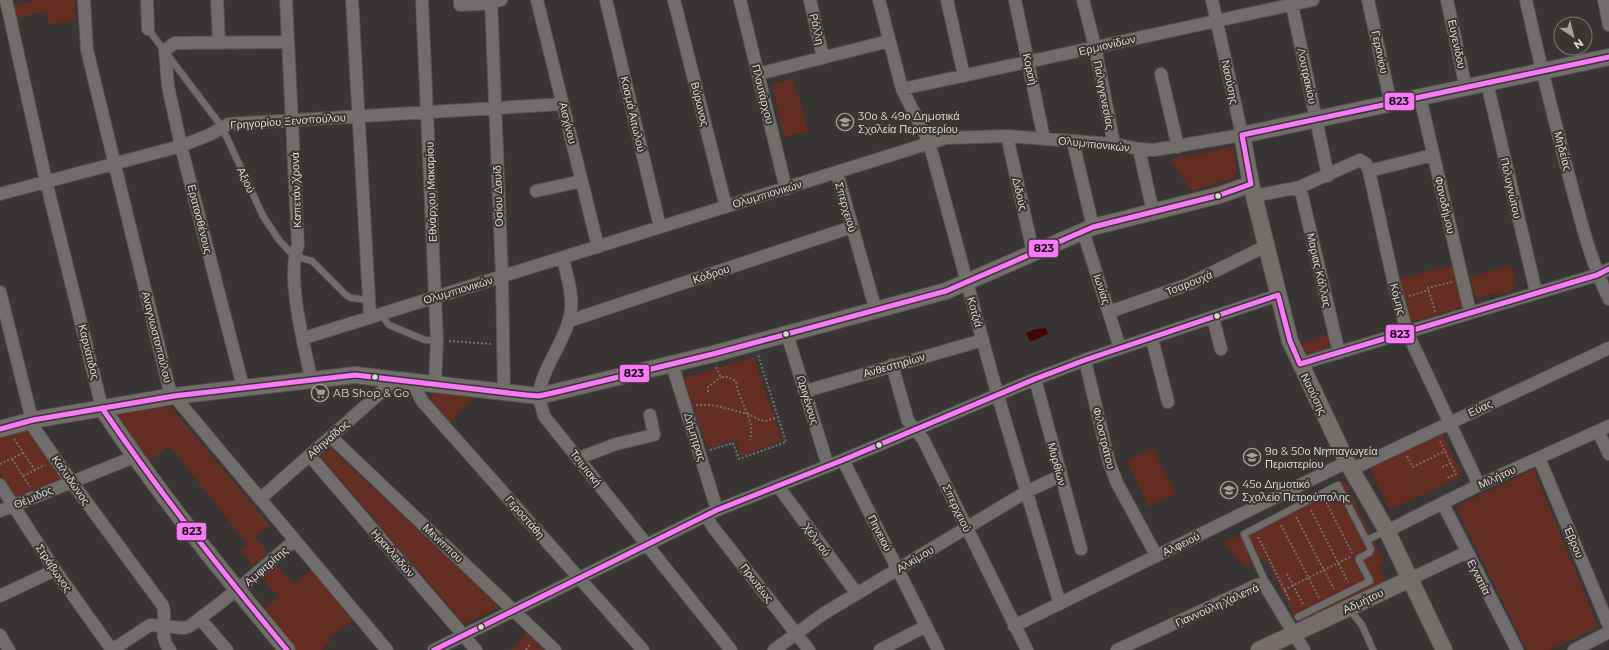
<svg xmlns="http://www.w3.org/2000/svg" width="1609" height="650" font-family="Montserrat,sans-serif">
<style>
.green{fill:#632d24}
.water{fill:#3f0605}
.lines{fill:none;stroke-linecap:round;stroke-linejoin:round}
.lane-casing{stroke:#565251;stroke-width:8}
.street-casing{stroke:#565251;stroke-width:14}
.secondary-casing{stroke:#565251;stroke-width:18}
.path{stroke:#726f6e;stroke-width:2;stroke-dasharray:2 2;stroke-linecap:butt}
.lane{stroke:#706d6c;stroke-width:6}
.street{stroke:#706d6c;stroke-width:12}
.secondary{stroke:#746d6c;stroke-width:16}
.bus-1-casing{stroke:#3b3432;stroke-width:8}
.bus-1{stroke:#f97af9;stroke-width:5}
.bus-dot{fill:#ddd8d7;stroke:#3b3432;stroke-width:1.5}
.labels{text-anchor:middle;stroke-width:4;stroke-linejoin:round;paint-order:stroke}
.street-label{font-size:11px;fill:#ddd8d7;stroke:#3b3432}
.poi-label{font-size:11px;fill:#ddd8d7;stroke:#3b3432;text-anchor:start}
.line-badge{stroke:#3b3432;stroke-width:1.5}
.pale-badge-label{font-size:11px;text-anchor:middle;font-weight:bold;fill:#111}
</style>
<rect width="100%" height="100%" fill="#393534"/>
<!-- green -->
<path class="green" d="M 37,0 L 75,0 L 76,20 L 49,25 L 46,12 L 17,18 L 14,5 Z
M 793,79 L 809,131 L 784,137 L 772,84 Z
M 1233,147 L 1237,170 L 1234,178 L 1192,191 L 1170,160 Z
M 1453,265 L 1464,307 L 1411,322 L 1400,278 Z
M 1511,265 L 1516,283 L 1512,291 L 1497,295 L 1496,293 L 1476,299 L 1470,277 Z
M 1328,334 L 1332,348 L 1307,354 L 1303,353 L 1298,345 Z
M 754,357 L 782,441 L 741,456 L 736,439 L 708,449 L 683,378 Z
M 436,392 L 474,397 L 450,422 L 430,398 Z
M 170,406 L 270,525 L 255,537 L 269,554 L 253,566 L 240,550 L 247,544 L 170,446 L 148,462 L 116,418 L 119,414 Z
M 31,427 L 62,478 L 15,498 L 0,474 L 0,436 Z
M 1442,433 L 1462,476 L 1390,510 L 1369,467 Z
M 331,448 L 500,607 L 464,624 L 321,457 Z
M 1153,448 L 1176,493 L 1149,507 L 1127,461 Z
M 1534,469 L 1598,627 L 1550,650 L 1527,650 L 1456,507 Z
M 1344,480 L 1384,563 L 1378,567 L 1386,583 L 1299,624 L 1264,557 L 1245,567 L 1224,543 Z
M 277,565 L 294,584 L 312,569 L 354,620 L 328,638 L 331,642 L 321,650 L 296,650 L 263,610 L 278,597 L 262,578 Z
M 529,631 L 548,650 L 510,650 L 512,649 Z"/>
<!-- water -->
<path class="water" d="M 1046,328 L 1048,334 L 1030,342 L 1026,333 L 1036,329 Z"/>
<g class="lines">
<defs>
<path id="lane" d="M 148,29 L 222,127 L 263,216 L 279,240 L 294,256 L 312,261 L 346,295 L 351,298 L 369,300
M 381,314 L 389,325 L 425,340 L 437,341
M 1367,540 L 1386,531
M 1264,584 L 1265,581 L 1244,534 L 1338,485 L 1371,549 L 1369,553 L 1359,558 L 1359,560 L 1370,581 L 1298,617
M 1349,609 L 1362,625 L 1373,650"/>
<path id="street" d="M 6,0 L 46,181 L 102,408
M 84,0 L 87,50 L 169,388 L 174,396 L 387,650
M 147,0 L 148,29
M 217,0 L 219,43
M 286,0 L 298,245 C 286,278 304,343 311,379
M 352,0 L 370,317
M 422,0 L 437,341 L 435,384
M 460,0 L 460,5 L 481,4 L 501,0
M 491,0 L 502,277 L 504,391
M 537,0 L 598,247
M 606,0 L 660,227
M 674,0 L 726,207
M 740,0 L 786,189
M 810,0 L 823,58
M 879,0 L 902,89 L 929,142 L 997,393 L 1060,604
M 947,0 L 964,76
M 1015,0 L 1044,139
M 1083,0 L 1095,47 L 1114,144
M 1291,0 L 1328,176
M 1368,0 L 1391,104
M 1447,0 L 1466,88
M 1526,0 C 1538,57 1553,113 1567,169 C 1579,213 1589,258 1609,299
M 1604,0 L 1609,25
M 758,74 L 889,41
M 1161,74 L 1178,147
M 1487,83 L 1536,292
M 902,89 L 1313,0
M 1420,97 L 1470,312
M 1007,136 L 1033,252
M 1073,142 L 1093,227
M 1139,149 L 1153,212
M 1369,171 L 1394,284 L 1407,332 L 1479,485
M 837,173 L 876,311
M 1300,187 L 1339,353
M 536,191 L 582,181
M 0,194 L 181,146 L 209,135 L 229,124 L 563,104
M 1254,196 L 1300,187 L 1360,160 L 1366,164 L 1369,171 L 1433,155
M 1083,231 L 1120,348
M 563,258 C 566,274 573,292 571,309 C 568,339 542,366 539,395 C 539,401 543,410 544,416 L 731,650
M 0,292 L 34,428 L 71,481 L 163,606 C 167,621 158,637 170,650
M 1109,312 L 1189,284 L 1266,246
M 1213,318 L 1221,349
M 569,321 L 852,227
M 787,334 L 828,466
M 304,338 L 946,138 L 1007,136 L 1114,144 L 1139,149 L 1154,150 L 1242,135 L 1212,0
M 1152,339 L 1168,402
M 1085,360 L 1109,462 L 1117,483 L 1156,555
M 672,364 L 717,510
M 1300,364 L 1597,275 L 1609,269
M 892,365 L 908,421 L 923,439 L 1027,650
M 1035,379 L 1081,549
M 412,381 L 422,401 L 643,650
M 243,387 L 181,146 L 168,86 L 165,50 L 175,43 L 288,42
M 806,391 L 983,340
M 1598,431 L 1609,454
M 331,437 L 555,650
M 310,456 L 476,650
M 579,458 L 616,444 L 654,435 L 650,415
M 1539,458 L 1609,626
M 843,460 L 938,650
M 1352,469 L 1609,348
M 0,485 L 55,570 L 112,650
M 778,486 L 857,594
M 260,499 L 396,379
M 1443,504 L 1517,650
M 0,511 L 134,457
M 706,515 L 712,526 L 809,650
M 1387,531 L 1479,485 L 1609,426
M 1410,579 L 1467,552
M 0,596 L 55,570
M 200,619 L 227,650
M 1014,626 L 1347,462
M 0,635 L 9,650
M 112,650 L 150,625 L 184,628 L 190,626 L 237,590 L 295,540
M 434,650 L 717,510 L 843,460 L 1035,379 L 1085,360 L 1278,295
M 774,650 L 823,614 L 1026,492 L 1060,476
M 880,650 L 926,626
M 1117,650 L 1257,585 L 1264,584 L 1304,650
M 1574,650 L 1609,632"/>
<path id="secondary" d="M 102,408 C 158,493 222,572 287,650
M 0,429 L 33,420 L 174,396 L 355,375 L 539,396 L 713,354 L 946,291 L 1093,227 L 1220,195 L 1251,184
M 1259,650 L 1410,579
M 1444,650 L 1387,531 L 1347,462 L 1290,341 L 1251,184 L 1242,135 L 1609,57"/>
</defs>
<!-- lane casing -->
<use href="#lane" class="lane-casing"/>
<!-- street casing -->
<use href="#street" class="street-casing"/>
<!-- secondary casing -->
<use href="#secondary" class="secondary-casing"/>
<!-- path -->
<path class="path" d="M 1409,296 L 1429,290
M 1435,312 L 1428,288 L 1452,282
M 449,341 L 492,344
M 716,367 L 721,377 L 728,377 L 736,381 C 738,402 756,419 750,440
M 708,392 L 708,387 L 721,377
M 696,405 L 711,405 L 721,407 L 748,414 L 760,420 L 766,421 L 778,417
M 14,439 L 35,470
M 1440,441 L 1456,474 L 1447,478
M 710,450 L 733,443 L 739,459 L 786,442 L 758,355
M 1407,456 L 1413,467 L 1445,451
M 12,459 L 30,487
M 0,464 L 23,453
M 1442,467 L 1451,463
M 23,476 L 45,465
M 1326,502 L 1352,553
M 1311,510 L 1348,582
M 1296,517 L 1334,589
M 1281,525 L 1319,598
M 1258,537 L 1290,601
M 1287,574 L 1303,604
M 1284,590 L 1350,557
M 526,650 L 530,644"/>
<!-- lane -->
<use href="#lane" class="lane"/>
<!-- street -->
<use href="#street" class="street"/>
<!-- secondary -->
<use href="#secondary" class="secondary"/>
<defs>
<path id="bus-1" d="M 102,408 C 159,492 222,572 287,650
M 0,429 L 33,420 L 174,396 L 355,375 L 526,395 L 539,396 L 557,392 L 713,354 L 946,291 L 1093,227 L 1220,195 L 1251,184 L 1242,135 L 1609,57
M 434,650 L 717,510 L 843,460 L 1035,379 L 1085,360 L 1278,295 L 1290,341 L 1300,364 L 1597,275 L 1609,269"/>
</defs>
<!-- bus-1 casing -->
<use href="#bus-1" class="bus-1-casing"/>
<!-- bus-1 -->
<use href="#bus-1" class="bus-1"/>
</g>
<!-- icons -->
<defs>
<symbol id="school-ring" viewBox="-11 -11 22 22"><circle r="9.5" fill="#3b3432" stroke="#a49f9e" stroke-width="1.5"/><path d="M0-5L7-2L0 1L-7-2ZM-4 1L0 2.5L4 1V4Q0 6-4 4Z" fill="#a49f9e"/></symbol>
<symbol id="supermarket-ring" viewBox="-11 -11 22 22"><circle r="9.5" fill="#3b3432" stroke="#a49f9e" stroke-width="1.5"/><path d="M-6-5.5h2.5l.6 2H6L4.5 2H-2.5L-4.4-4H-6ZM-1.5 3.2a1.3 1.3 0 1 0 .1 0ZM3 3.2a1.3 1.3 0 1 0 .1 0Z" fill="#a49f9e"/></symbol>
</defs>
<g fill-rule="evenodd">
<use href="#school-ring" x="835" y="112" width="20" height="20"/>
<use href="#supermarket-ring" x="310" y="383" width="20" height="20"/>
<use href="#school-ring" x="1242" y="447" width="20" height="20"/>
<use href="#school-ring" x="1219" y="480" width="20" height="20"/>
</g>
<!-- markers -->
<g class="bus-dot">
<circle cx="1218" cy="196" r="3.5"/>
<circle cx="1217" cy="316" r="3.5"/>
<circle cx="786" cy="334" r="3.5"/>
<circle cx="375" cy="377" r="3.5"/>
<circle cx="879" cy="445" r="3.5"/>
<circle cx="481" cy="627" r="3.5"/>
</g>
<g class="labels">
<!-- street labels -->
<g class="street-label">
<text transform="translate(817 29) rotate(77)" y="4">Ράλλη</text>
<text transform="translate(1457 44) rotate(78)" y="4">Ευγενίδου</text>
<text transform="translate(1107 45) rotate(-13)" y="4">Ερμιονίδων</text>
<text transform="translate(1380 52) rotate(78)" y="4">Γερανίου</text>
<text transform="translate(1030 69) rotate(78)" y="4">Κοραή</text>
<text transform="translate(1307 76) rotate(78)" y="4">Λουτρακίου</text>
<text transform="translate(1230 82) rotate(78)" y="4">Ναούσης</text>
<text transform="translate(763 94) rotate(76)" y="4">Πλουτάρχου</text>
<text transform="translate(1104 95) rotate(79)" y="4">Παλιγγενεσίας</text>
<text transform="translate(700 104) rotate(76)" y="4">Βύρωνος</text>
<text transform="translate(633 114) rotate(77)" y="4">Κοσμά Αιτωλού</text>
<text transform="translate(288 121) rotate(-4)" y="4">Γρηγορίου Ξενοπούλου</text>
<text transform="translate(568 123) rotate(76)" y="4">Αισχίνου</text>
<text transform="translate(1094 144) rotate(6)" y="4">Ολυμπιονικών</text>
<text transform="translate(1563 151) rotate(75)" y="4">Μηδείας</text>
<text transform="translate(246 180) rotate(65)" y="4">Αξιού</text>
<text transform="translate(1511 188) rotate(77)" y="4">Πολυγνώτου</text>
<text transform="translate(296 190) rotate(-92)" y="4">Καπετάν Χρονά</text>
<text transform="translate(431 192) rotate(-92)" y="4">Εθνάρχου Μακαρίου</text>
<text transform="translate(767 194) rotate(-17)" y="4">Ολυμπιονικών</text>
<text transform="translate(1020 194) rotate(77)" y="4">Διδούς</text>
<text transform="translate(498 196) rotate(-92)" y="4">Οσίου Δαυίδ</text>
<text transform="translate(1445 205) rotate(77)" y="4">Φανοδήμου</text>
<text transform="translate(846 207) rotate(74)" y="4">Σπερχειού</text>
<text transform="translate(200 219) rotate(76)" y="4">Ερατοσθένους</text>
<text transform="translate(1319 270) rotate(77)" y="4">Μαριας Κάλλας</text>
<text transform="translate(711 274) rotate(-18)" y="4">Κόδρου</text>
<text transform="translate(1189 283) rotate(-22)" y="4">Τσαρουχά</text>
<text transform="translate(1102 289) rotate(72)" y="4">Ιωνίας</text>
<text transform="translate(458 290) rotate(-17)" y="4">Ολυμπιονικών</text>
<text transform="translate(1398 299) rotate(75)" y="4">Κόμης</text>
<text transform="translate(975 312) rotate(74)" y="4">Κοτζιά</text>
<text transform="translate(157 337) rotate(76)" y="4">Αναγνωστοπούλου</text>
<text transform="translate(89 352) rotate(76)" y="4">Καρυάτιδος</text>
<text transform="translate(894 365) rotate(-16)" y="4">Ανθεστηρίων</text>
<text transform="translate(1314 394) rotate(64)" y="4">Ναούσης</text>
<text transform="translate(808 400) rotate(73)" y="4">Ωριγένους</text>
<text transform="translate(1480 408) rotate(-25)" y="4">Εύας</text>
<text transform="translate(695 437) rotate(73)" y="4">Δήμητρας</text>
<text transform="translate(1104 438) rotate(76)" y="4">Φιλοστράτου</text>
<text transform="translate(328 439) rotate(-41)" y="4">Αθηναΐδος</text>
<text transform="translate(1057 464) rotate(75)" y="4">Μυρθίων</text>
<text transform="translate(586 468) rotate(52)" y="4">Τσιμισκή</text>
<text transform="translate(1497 477) rotate(-25)" y="4">Μιλήτου</text>
<text transform="translate(71 480) rotate(55)" y="4">Καλυδώνος</text>
<text transform="translate(33 497) rotate(-23)" y="4">Θέμιδος</text>
<text transform="translate(957 508) rotate(64)" y="4">Σπερχειού</text>
<text transform="translate(525 517) rotate(49)" y="4">Γεροστάθη</text>
<text transform="translate(880 533) rotate(63)" y="4">Πηνειού</text>
<text transform="translate(817 540) rotate(54)" y="4">Χελμού</text>
<text transform="translate(1574 542) rotate(67)" y="4">Έβρου</text>
<text transform="translate(443 543) rotate(43)" y="4">Μενίππου</text>
<text transform="translate(1181 544) rotate(-26)" y="4">Αλφειού</text>
<text transform="translate(393 553) rotate(49)" y="4">Ηρακλειδών</text>
<text transform="translate(915 559) rotate(-31)" y="4">Αλκίμου</text>
<text transform="translate(266 566) rotate(-41)" y="4">Αμφιτρίτης</text>
<text transform="translate(54 568) rotate(56)" y="4">Στράβωνος</text>
<text transform="translate(1479 577) rotate(63)" y="4">Εγνατία</text>
<text transform="translate(757 583) rotate(52)" y="4">Πρωτέως</text>
<text transform="translate(1363 601) rotate(-25)" y="4">Αδμήτου</text>
<text transform="translate(1217 605) rotate(-24)" y="4">Γιαννούλη Χαλεπά</text>
</g>
<!-- poi labels -->
<g class="poi-label">
<text x="858" y="120">30ο &amp; 49ο Δημοτικά<tspan x="858" dy="13">Σχολεία Περιστερίου</tspan></text>
<text x="333" y="397">AB Shop &amp; Go</text>
<text x="1265" y="455">9ο &amp; 50ο Νηπιαγωγεία<tspan x="1265" dy="13">Περιστερίου</tspan></text>
<text x="1242" y="488">45ο Δημοτικό<tspan x="1242" dy="13">Σχολείο Πετρούπολης</tspan></text>
</g>
</g>
<g class="line-badge">
<rect x="1384" y="92" width="31" height="19" rx="4" fill="#f97af9"/>
<rect x="1028" y="239" width="31" height="19" rx="4" fill="#f97af9"/>
<rect x="1385" y="324" width="30" height="20" rx="4" fill="#f97af9"/>
<rect x="619" y="364" width="31" height="19" rx="4" fill="#f97af9"/>
<rect x="176" y="522" width="31" height="19" rx="4" fill="#f97af9"/>
</g>
<g class="pale-badge-label">
<text x="1399" y="105">823</text>
<text x="1044" y="252">823</text>
<text x="1400" y="338">823</text>
<text x="634" y="377">823</text>
<text x="192" y="535">823</text>
</g>
<!-- north arrow -->
<g transform="translate(1573 36) rotate(145)"><circle r="19" fill="#3b3432" stroke="#7c7674"/>
<path d="M0-3L7 15L0 10L-7 15Z" fill="#a49f9e"/>
<text y="-6" font-size="11" font-weight="bold" text-anchor="middle" fill="#ddd8d7">N</text>
</g>
</svg>
